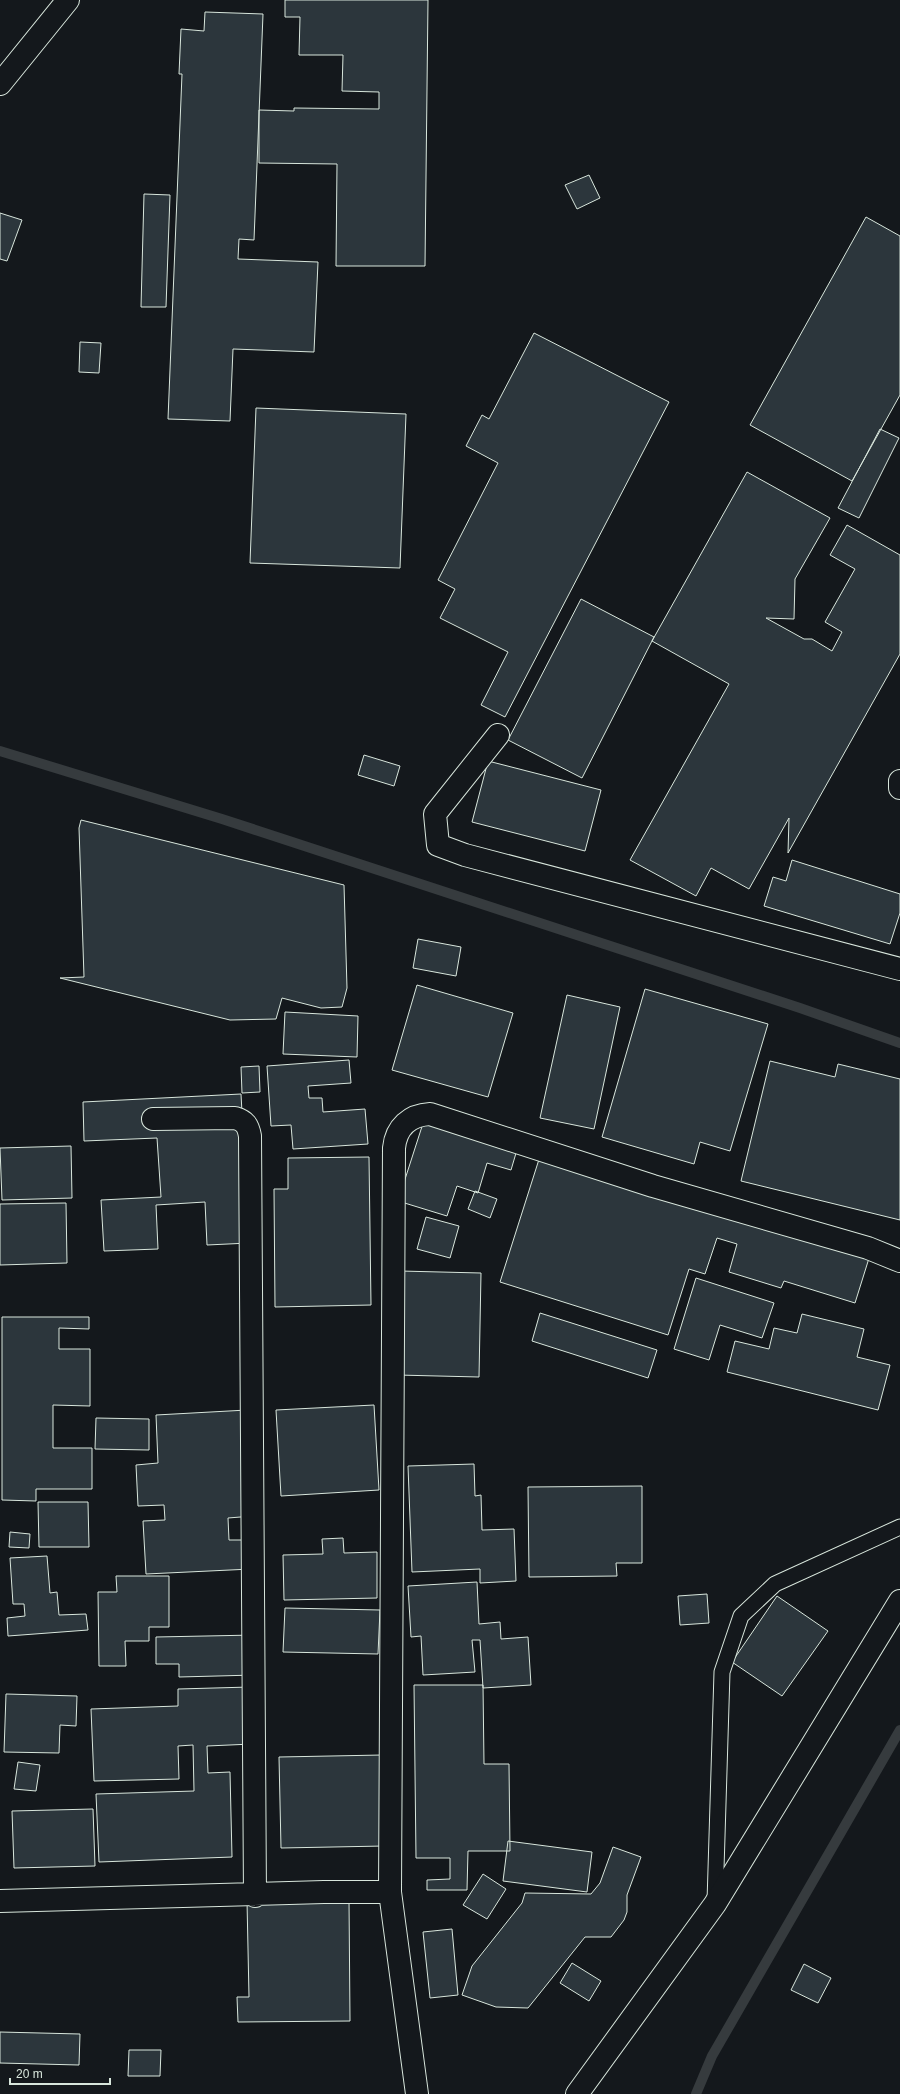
<svg xmlns="http://www.w3.org/2000/svg" width="900" height="2094" font-family="Arial,sans-serif">
<style>
.lines{fill:none;stroke-linecap:round;stroke-linejoin:round}
.stream{stroke:#363b3e;stroke-width:10}
.building{fill:#2c363c;stroke:#d8e6dc}
.service-casing{stroke:#d8e6dc;stroke-width:17}
.minor-casing{stroke:#d8e6dc;stroke-width:24}
.primary-casing{stroke:#d8e6dc;stroke-width:24}
.motorway-casing{stroke:#d8e6dc;stroke-width:24}
.service{stroke:#14181c;stroke-width:15}
.minor{stroke:#14181c;stroke-width:22}
.primary{stroke:#14181c;stroke-width:22}
.motorway{stroke:#14181c;stroke-width:22}
</style>
<rect width="100%" height="100%" fill="#14181c"/>
<g class="lines">
<!-- stream -->
<path class="stream" d="M 0,751 L 222,819 L 800,1008 L 900,1043
M 696,2094 L 712,2056 L 900,1730"/>
</g>
<!-- building -->
<path class="building" d="M 285,0 L 428,0 L 425,266 L 336,266 L 337,164 L 259,163 L 259,110 L 294,111 L 294,108 L 379,109 L 379,92 L 342,91 L 343,55 L 299,55 L 300,17 L 285,17 Z
M 205,12 L 263,14 L 254,240 L 239,239 L 238,259 L 318,262 L 314,352 L 233,349 L 230,421 L 168,419 L 182,74 L 179,74 L 181,29 L 204,31 Z
M 589,175 L 600,198 L 577,209 L 565,185 Z
M 144,194 L 170,195 L 166,307 L 141,307 Z
M 0,213 L 22,220 L 7,261 L 0,259 Z
M 866,217 L 900,236 L 900,395 L 852,481 L 750,425 Z
M 534,333 L 669,402 L 505,717 L 481,705 L 508,652 L 440,618 L 455,589 L 438,580 L 498,463 L 466,446 L 482,415 L 489,419 Z
M 80,342 L 101,343 L 99,373 L 79,372 Z
M 256,408 L 406,414 L 400,568 L 250,563 Z
M 880,429 L 899,438 L 859,518 L 838,508 Z
M 747,472 L 830,518 L 795,579 L 794,619 L 766,618 L 804,639 L 812,639 L 832,651 L 842,632 L 825,622 L 855,569 L 830,555 L 847,525 L 900,555 L 900,654 L 788,853 L 789,818 L 749,889 L 711,868 L 696,896 L 630,860 L 729,684 L 652,641 Z
M 581,599 L 654,637 L 582,778 L 508,740 Z
M 364,755 L 400,766 L 394,786 L 358,775 Z
M 488,761 L 601,790 L 585,851 L 472,822 Z
M 81,820 L 344,885 L 347,988 L 342,1007 L 321,1008 L 282,998 L 276,1019 L 230,1020 L 60,978 L 84,977 L 79,828 Z
M 792,860 L 900,894 L 900,913 L 890,944 L 764,906 L 773,877 L 786,881 Z
M 418,939 L 461,947 L 456,976 L 413,968 Z
M 417,985 L 513,1013 L 488,1097 L 392,1070 Z
M 645,989 L 768,1024 L 730,1151 L 700,1142 L 694,1164 L 602,1137 Z
M 567,995 L 620,1007 L 594,1129 L 540,1118 Z
M 285,1012 L 358,1016 L 357,1057 L 283,1054 Z
M 349,1060 L 351,1083 L 308,1086 L 309,1098 L 322,1098 L 323,1112 L 365,1109 L 368,1144 L 293,1149 L 291,1125 L 271,1126 L 267,1066 Z
M 770,1061 L 835,1077 L 838,1064 L 900,1079 L 900,1220 L 741,1181 Z
M 259,1066 L 260,1092 L 242,1093 L 241,1067 Z
M 241,1094 L 249,1243 L 207,1245 L 205,1202 L 156,1205 L 158,1249 L 104,1251 L 101,1200 L 161,1197 L 157,1138 L 84,1141 L 83,1102 Z
M 426,1114 L 519,1143 L 511,1170 L 487,1163 L 478,1193 L 457,1186 L 447,1216 L 398,1201 Z
M 71,1146 L 72,1198 L 2,1200 L 0,1148 Z
M 541,1153 L 870,1255 L 855,1303 L 784,1281 L 781,1288 L 729,1272 L 737,1244 L 717,1238 L 705,1274 L 689,1269 L 668,1335 L 500,1282 Z
M 369,1157 L 371,1305 L 275,1307 L 274,1189 L 288,1189 L 288,1158 Z
M 475,1191 L 497,1199 L 490,1218 L 468,1209 Z
M 66,1203 L 67,1263 L 0,1265 L 0,1204 Z
M 426,1217 L 459,1226 L 450,1258 L 417,1249 Z
M 400,1271 L 481,1273 L 479,1377 L 397,1375 Z
M 696,1278 L 774,1303 L 762,1338 L 720,1325 L 709,1360 L 674,1349 Z
M 540,1313 L 657,1350 L 648,1378 L 532,1341 Z
M 802,1314 L 864,1329 L 857,1357 L 890,1365 L 878,1410 L 727,1372 L 735,1341 L 769,1349 L 774,1328 L 797,1333 Z
M 2,1317 L 89,1317 L 89,1329 L 59,1328 L 59,1349 L 90,1349 L 90,1406 L 53,1405 L 53,1448 L 92,1448 L 92,1489 L 36,1489 L 36,1501 L 2,1500 Z
M 374,1405 L 379,1490 L 281,1496 L 276,1410 Z
M 247,1410 L 253,1516 L 228,1518 L 229,1540 L 249,1540 L 251,1569 L 146,1574 L 143,1521 L 165,1520 L 164,1505 L 138,1506 L 136,1465 L 158,1463 L 156,1415 Z
M 96,1418 L 149,1419 L 149,1450 L 95,1449 Z
M 474,1464 L 475,1496 L 481,1495 L 482,1530 L 514,1529 L 516,1581 L 480,1583 L 480,1569 L 412,1572 L 408,1466 Z
M 642,1486 L 642,1563 L 616,1563 L 617,1576 L 529,1577 L 528,1487 Z
M 38,1502 L 88,1502 L 89,1547 L 39,1547 Z
M 10,1532 L 30,1534 L 29,1548 L 9,1547 Z
M 343,1538 L 344,1553 L 377,1552 L 377,1598 L 284,1600 L 283,1555 L 323,1554 L 322,1539 Z
M 47,1556 L 50,1593 L 57,1592 L 59,1615 L 86,1614 L 88,1630 L 8,1636 L 7,1618 L 25,1616 L 24,1604 L 13,1604 L 10,1558 Z
M 116,1576 L 169,1576 L 169,1627 L 149,1627 L 149,1641 L 125,1641 L 126,1666 L 99,1666 L 98,1592 L 117,1592 Z
M 477,1582 L 479,1624 L 500,1622 L 501,1639 L 528,1637 L 531,1685 L 483,1688 L 480,1640 L 472,1640 L 475,1672 L 423,1675 L 421,1636 L 411,1637 L 408,1586 Z
M 707,1594 L 709,1623 L 680,1625 L 678,1596 Z
M 777,1596 L 828,1631 L 782,1696 L 732,1662 Z
M 285,1608 L 380,1610 L 378,1654 L 283,1652 Z
M 255,1635 L 255,1675 L 179,1677 L 179,1664 L 156,1664 L 156,1637 Z
M 414,1685 L 483,1685 L 484,1764 L 509,1764 L 510,1851 L 468,1851 L 467,1890 L 427,1890 L 427,1880 L 450,1879 L 450,1858 L 416,1858 Z
M 250,1687 L 252,1744 L 207,1746 L 208,1773 L 230,1772 L 232,1857 L 99,1862 L 96,1794 L 194,1791 L 193,1745 L 178,1746 L 179,1779 L 94,1781 L 91,1709 L 178,1706 L 178,1689 Z
M 6,1694 L 77,1696 L 76,1726 L 60,1725 L 59,1753 L 4,1752 Z
M 382,1755 L 384,1846 L 281,1848 L 279,1757 Z
M 18,1762 L 40,1765 L 36,1791 L 14,1789 Z
M 93,1809 L 95,1866 L 14,1868 L 12,1811 Z
M 508,1841 L 592,1852 L 587,1892 L 503,1881 Z
M 613,1847 L 641,1857 L 627,1895 L 627,1912 L 624,1920 L 611,1937 L 585,1937 L 528,2008 L 496,2007 L 462,1995 L 472,1966 L 522,1903 L 525,1893 L 591,1894 L 600,1883 Z
M 483,1874 L 506,1889 L 487,1919 L 463,1905 Z
M 349,1900 L 350,2021 L 238,2022 L 237,1997 L 249,1997 L 247,1901 Z
M 452,1929 L 458,1995 L 430,1998 L 423,1932 Z
M 572,1963 L 601,1981 L 589,2001 L 560,1983 Z
M 804,1964 L 831,1978 L 818,2003 L 791,1990 Z
M 0,2032 L 80,2034 L 79,2065 L 0,2063 Z
M 129,2050 L 161,2050 L 160,2076 L 128,2076 Z"/>
<g class="lines">
<defs>
<path id="service" d="M 715,1902 L 722,1672 L 741,1616 L 775,1584 L 900,1527"/>
<path id="minor" d="M 498,735 L 435,814 L 438,845 L 465,855 L 900,969
M 900,781 L 900,788
M 153,1119 L 235,1118 C 245,1121 248,1125 250,1136 L 255,1896
M 0,1901 L 324,1892 L 390,1892
M 417,2094 L 390,1892 L 394,1148 C 396,1127 410,1115 430,1114 L 653,1186 L 868,1248 L 900,1261"/>
<path id="primary" d="M 577,2094 L 715,1904 L 900,1601"/>
<path id="motorway" d="M 0,84 L 68,0"/>
</defs>
<!-- service casing -->
<use href="#service" class="service-casing"/>
<!-- minor casing -->
<use href="#minor" class="minor-casing"/>
<!-- primary casing -->
<use href="#primary" class="primary-casing"/>
<!-- motorway casing -->
<use href="#motorway" class="motorway-casing"/>
<!-- service -->
<use href="#service" class="service"/>
<!-- minor -->
<use href="#minor" class="minor"/>
<!-- primary -->
<use href="#primary" class="primary"/>
<!-- motorway -->
<use href="#motorway" class="motorway"/>
</g>
<!-- scale -->
<path d="M10 2078v6h100v-6" fill="none" stroke="#d8e6dc" stroke-width="2"/>
<text x="16" y="2078" font-size="12" fill="#d8e6dc" stroke="#14181c" stroke-width="3" paint-order="stroke">20 m</text>
</svg>
